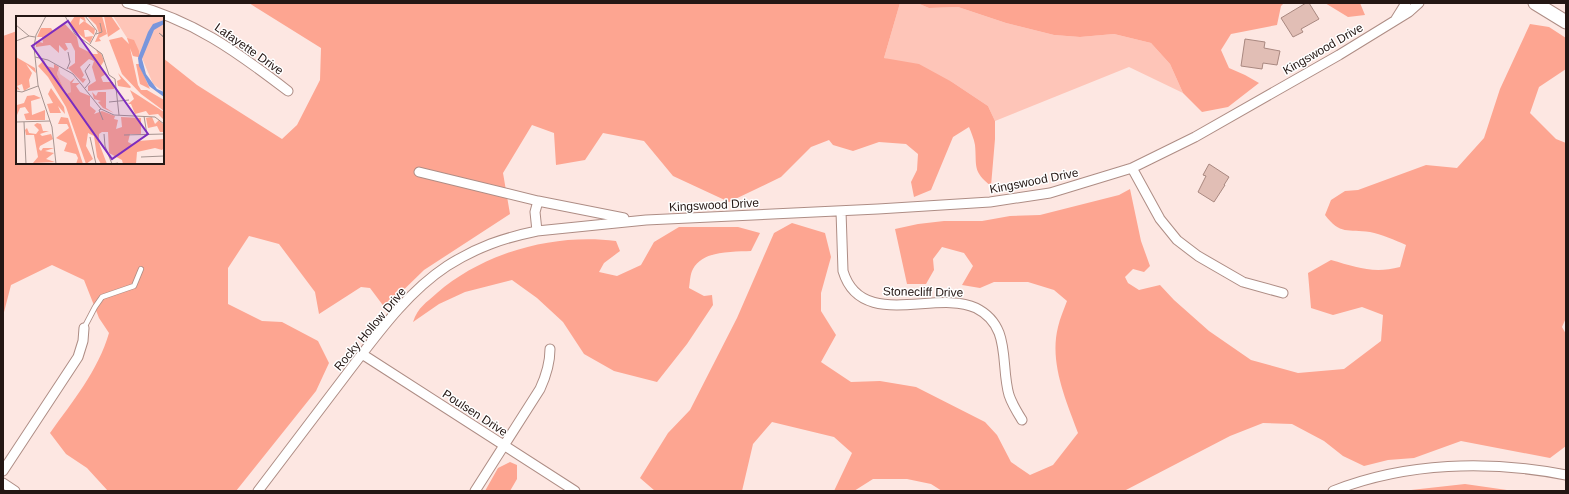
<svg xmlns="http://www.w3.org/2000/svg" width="1569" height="494" font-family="Helvetica,sans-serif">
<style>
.green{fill:#fec5b8}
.forest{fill:#fda591}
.building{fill:#e1beb5;stroke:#a98880}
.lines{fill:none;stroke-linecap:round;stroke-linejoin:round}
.lane-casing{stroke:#ae8d85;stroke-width:6}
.street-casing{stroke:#ae8d85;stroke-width:11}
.secondary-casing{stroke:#ae8d85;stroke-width:15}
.lane{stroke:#fff;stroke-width:4.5}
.street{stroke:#fff;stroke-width:9}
.secondary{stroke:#fff;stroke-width:13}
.labels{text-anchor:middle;stroke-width:3;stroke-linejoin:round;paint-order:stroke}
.street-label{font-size:12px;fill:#241714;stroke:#fff}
.inset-road{fill:none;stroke:#a69490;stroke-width:1}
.view{fill:#7b2cbf;fill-opacity:0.15;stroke:#7b2cbf;stroke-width:2}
.inset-edge{fill:none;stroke:#241714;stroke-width:2}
</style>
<rect width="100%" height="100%" fill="#fde7e2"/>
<!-- green -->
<path class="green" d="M 900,3 L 917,3 L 929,8 L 958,7 L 1006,23 L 1054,35 L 1080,37 L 1114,34 L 1151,43 L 1170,64 L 1183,93 L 1129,67 L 995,121 L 988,106 L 952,82 L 884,58 Z"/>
<!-- forest -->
<path class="forest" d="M 249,3 L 900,3 L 884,58 L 919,64 L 952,82 L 988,106 L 995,121 L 995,139 L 991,186 C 972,171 977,166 975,145 C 974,139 971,132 969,127 L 953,137 L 931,190 L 914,197 L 911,182 L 917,170 L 918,154 L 906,144 L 879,142 L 853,151 L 833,145 L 829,140 L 811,147 L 781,177 L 729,202 L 673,176 L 644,141 L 603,133 L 585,160 L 556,165 L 554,133 L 532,125 L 503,173 L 510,214 L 424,270 L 385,308 L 370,288 L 361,287 L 319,314 L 315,292 L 279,244 L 249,236 L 228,268 L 228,304 L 262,321 L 282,322 L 318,341 L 329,363 L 316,391 L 236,491 L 108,491 L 87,468 L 66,454 L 50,433 C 72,402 98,371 109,333 L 99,318 L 84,280 L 52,265 L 11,285 L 3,316 L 3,36 L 17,31 L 17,163 L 163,163 L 163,58 L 197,85 L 282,139 L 297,125 L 320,80 L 321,48 Z
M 917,3 L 1284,3 L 1281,6 L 1277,25 L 1231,34 L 1221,50 L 1229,68 L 1245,75 L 1259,83 L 1228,107 L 1202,112 L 1183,93 L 1170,64 L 1151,43 L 1114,34 L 1080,37 L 1054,35 L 1006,23 L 958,7 L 929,8 Z
M 1325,3 L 1360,3 L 1365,15 L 1348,17 Z
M 1530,24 L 1549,27 L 1566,38 L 1566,69 L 1539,87 L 1530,113 L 1556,139 L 1566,143 L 1566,318 L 1562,327 L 1566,334 L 1566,446 L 1550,458 L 1461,441 L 1414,458 L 1388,460 L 1364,466 L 1343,456 L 1324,441 L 1292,424 L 1263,423 L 1230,436 L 1124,491 L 942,491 L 931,484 L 907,479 L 873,479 L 854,491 L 834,491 L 852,453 L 834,437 L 772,422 L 753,444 L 742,491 L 655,491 L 640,478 L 668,433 L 690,410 L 737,318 L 774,233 L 792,223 L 825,233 L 831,257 L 821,293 L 821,311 L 836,335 L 821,362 L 851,382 L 880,381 L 916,387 L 985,422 L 997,435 L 1011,462 L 1030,475 L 1053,465 L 1078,433 C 1066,400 1049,363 1058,327 C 1060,318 1064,309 1067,301 L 1054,290 L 1028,282 L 994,282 L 980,288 L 962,285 L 973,266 L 964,253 L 942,247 L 933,259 L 934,270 L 926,284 L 907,284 L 895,229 L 918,224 L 944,221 L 982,221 L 1010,216 L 1040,215 L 1119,195 L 1130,189 L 1141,241 L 1150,266 L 1144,272 L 1133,269 L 1125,277 L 1128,283 L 1139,290 L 1160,285 L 1174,300 L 1209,331 L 1251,360 L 1298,373 L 1344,369 L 1381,341 L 1383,315 L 1362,307 L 1333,315 L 1311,308 L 1308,273 L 1331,260 C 1356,267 1373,274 1400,267 L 1406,245 C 1395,240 1381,234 1370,232 C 1348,229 1340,235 1325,215 L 1331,200 L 1345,191 L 1358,190 L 1426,165 L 1457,168 L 1484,138 L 1500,89 Z
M 679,227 L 738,227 L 760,233 L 751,251 C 733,252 703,250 693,269 C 690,274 690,282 689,288 L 704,296 L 712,295 L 713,305 L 687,344 L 657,382 L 614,371 L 584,354 L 563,322 L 537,298 L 512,280 L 465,292 L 439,304 L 413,322 C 418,307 426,303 437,293 C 484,252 555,233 616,241 L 620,251 L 604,263 L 599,272 L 617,276 L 641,265 L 654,242 Z
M 510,462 L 517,465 L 517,479 L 510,491 L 485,491 L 498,468 Z
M 1465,484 L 1514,491 L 1402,491 Z"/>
<!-- building -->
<path class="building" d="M 1306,3 L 1309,3 L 1319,19 L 1301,29 L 1303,32 L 1293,37 L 1281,18 Z
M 1245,39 L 1265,42 L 1264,48 L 1280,51 L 1277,65 L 1263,63 L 1262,69 L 1241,66 Z
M 1209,164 L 1229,177 L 1224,185 L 1225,185 L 1214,202 L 1198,192 L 1206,176 L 1203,175 Z"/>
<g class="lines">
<defs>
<path id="lane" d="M 84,328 L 95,307 L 102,297 L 134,286 L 141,269"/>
<path id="street" d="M 127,3 C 192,19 236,51 288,91
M 1396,19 L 1406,3
M 1132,168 L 1160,219 L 1177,240 L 1198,256 L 1243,282 L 1283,293
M 419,172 L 538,201 L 535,212 L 537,231 L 646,220 L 878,209 L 990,202 L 1050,193 L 1132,168 L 1195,137 L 1339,55 L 1409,12 L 1419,3
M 538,201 L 624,218
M 841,211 L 843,271 C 861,331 936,289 976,308 C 1012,326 1000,364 1009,395 C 1012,404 1017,412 1022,420
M 362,354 L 575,491
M 3,471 L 78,357 L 83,341 L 84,328
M 3,483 L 15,491
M 258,491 C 288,452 317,413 346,375 C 376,336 406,293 447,266 C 477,247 503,238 537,231
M 475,491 L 540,389 C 546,376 550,364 550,349
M 1333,491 C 1406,462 1489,460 1566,475"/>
<path id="secondary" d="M 1535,3 L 1566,22"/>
</defs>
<!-- lane casing -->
<use href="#lane" class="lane-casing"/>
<!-- street casing -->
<use href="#street" class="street-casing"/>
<!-- secondary casing -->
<use href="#secondary" class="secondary-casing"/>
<!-- lane -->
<use href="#lane" class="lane"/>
<!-- street -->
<use href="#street" class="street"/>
<!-- secondary -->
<use href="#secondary" class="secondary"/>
</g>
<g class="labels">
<!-- street labels -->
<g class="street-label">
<text transform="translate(249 49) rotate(35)" y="4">Lafayette Drive</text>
<text transform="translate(1323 49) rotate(-30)" y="4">Kingswood Drive</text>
<text transform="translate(1034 181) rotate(-11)" y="4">Kingswood Drive</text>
<text transform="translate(714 205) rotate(-3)" y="4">Kingswood Drive</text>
<text transform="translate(923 292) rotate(1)" y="4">Stonecliff Drive</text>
<text transform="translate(370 329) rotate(-50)" y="4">Rocky Hollow Drive</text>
<text transform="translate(475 413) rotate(33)" y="4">Poulsen Drive</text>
</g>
</g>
<!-- overview -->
<g transform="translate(16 16)">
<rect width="148" height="148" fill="#fde7e2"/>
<path d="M 97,0 L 148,0 L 148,76 L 137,68 L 126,42 L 117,40 L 113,25 ZM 43,53 L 44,58 L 54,65 L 55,76 L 50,78 L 41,58 Z" fill="#fec5b8"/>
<path d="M 59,0 L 68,0 L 70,6 L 64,2 L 63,9 L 68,5 L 79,13 L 78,19 L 72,14 L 68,14 L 69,21 L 77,20 L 74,27 L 57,13 L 54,7 ZM 71,0 L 86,0 L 91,18 L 83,22 L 85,25 L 79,26 L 83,17 L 80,9 ZM 88,0 L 95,0 L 104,13 L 92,21 ZM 48,7 L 61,21 L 63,31 L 77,38 L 82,38 L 80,34 L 85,37 L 88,45 L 84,51 L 90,58 L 85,61 L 87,66 L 97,66 L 98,73 L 72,75 L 72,70 L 80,65 L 76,51 L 78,45 L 73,43 L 64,51 L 68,59 L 66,62 L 70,63 L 67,67 L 52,52 L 59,47 L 59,35 L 55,27 L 49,27 L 52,33 L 49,35 L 43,29 L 43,37 L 34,29 L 20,31 L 20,25 L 27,27 L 26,21 L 21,21 L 25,12 L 35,12 L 37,15 ZM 106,21 L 113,28 L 111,22 L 118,24 L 123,35 L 123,41 L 117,40 L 114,32 L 122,69 L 125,74 L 131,74 L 148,84 L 148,95 L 125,78 L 106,58 L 93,24 ZM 0,41 L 19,52 L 20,57 L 10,48 L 16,57 L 13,64 L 14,71 L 8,75 L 6,68 L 1,70 L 4,74 L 0,73 ZM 28,44 L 30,50 L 38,52 L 38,48 L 43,51 L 41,58 L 50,78 L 55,76 L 54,66 L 59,62 L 56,67 L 64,67 L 60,70 L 64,76 L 74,80 L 74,90 L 80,95 L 78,98 L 86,95 L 99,100 L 98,103 L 102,104 L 100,113 L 106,111 L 105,101 L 125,102 L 125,118 L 114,118 L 112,126 L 116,128 L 122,125 L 148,123 L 148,132 L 146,134 L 139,132 L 121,136 L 120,148 L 107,148 L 106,144 L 93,137 L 92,116 L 86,116 L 83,118 L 83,127 L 91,148 L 85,148 L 81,141 L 78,120 L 72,117 L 70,130 L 77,143 L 70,148 L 50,91 L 32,61 L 22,50 ZM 120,48 L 123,48 L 134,73 L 124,68 ZM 102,57 L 115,71 L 114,72 L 102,70 L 101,65 L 105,63 ZM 35,72 L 48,91 L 49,98 L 42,90 L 45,97 L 34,97 L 31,88 L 37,87 L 32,78 ZM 114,74 L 148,96 L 148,104 L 142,98 L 133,99 L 130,95 L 119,98 L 115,88 L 112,88 L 118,83 ZM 76,76 L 80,80 L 82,76 L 90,76 L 90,92 L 98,97 L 87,92 L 82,86 L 85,85 L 78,83 ZM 18,79 L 25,82 L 15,85 L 16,99 L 29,94 L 29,104 L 10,104 L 8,98 L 13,97 L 9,91 L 4,92 L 1,99 L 1,89 L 8,87 L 11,80 ZM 45,101 L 52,102 L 67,148 L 60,148 L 62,142 L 60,138 L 48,135 L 51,127 L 40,122 L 53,112 L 51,108 L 42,108 ZM 136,101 L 139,108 L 143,104 L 148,109 L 148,116 L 144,116 L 141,110 L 132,112 L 130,102 ZM 21,107 L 25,108 L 27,115 L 33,115 L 24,118 L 26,120 L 35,118 L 37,123 L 24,130 L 23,133 L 25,135 L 27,132 L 38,132 L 29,135 L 38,137 L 30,143 L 39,146 L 17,147 L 22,141 L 18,119 L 10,119 L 9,114 L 11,112 L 13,117 L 20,118 L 23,114 L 18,109 Z" fill="#fda591"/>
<path d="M 148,4 L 148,8 L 138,14 L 126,43 L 130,58 L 141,73 L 148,76 L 148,81 L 133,70 L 123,50 L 122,42 L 132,16 L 137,8 Z" fill="#7996dc"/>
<path class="inset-road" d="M 30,0 L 20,19 L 18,31 L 22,69 L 36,111 L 40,148M 49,0 L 59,18 L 86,38 L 93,59 L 99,63M 69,0 L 81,15 L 74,28M 0,9 L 13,20 L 19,21M 80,18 L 86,16 L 84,7M 147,20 L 143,17 L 148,22M 0,25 L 13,20M 19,41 L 32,44 L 57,58 L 85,93 L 83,94 L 87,104M 51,53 L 54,46 L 52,36M 99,63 L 103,99M 69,72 L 74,66 L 69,55 L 74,48M 0,75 L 6,76 L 22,70M 93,86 L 113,84M 85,93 L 98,99 L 139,101 L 148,108M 128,100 L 131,119M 0,106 L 34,105M 8,106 L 10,148M 88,118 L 89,130 L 96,148 L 102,147M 108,119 L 148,118M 74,121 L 80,148M 125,141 L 148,140"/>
<path class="view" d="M 52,5 L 132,118 L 96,143 L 16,30 Z"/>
<rect width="148" height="148" class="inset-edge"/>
</g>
<!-- border -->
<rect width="1569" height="494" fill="none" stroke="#241714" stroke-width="8"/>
</svg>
